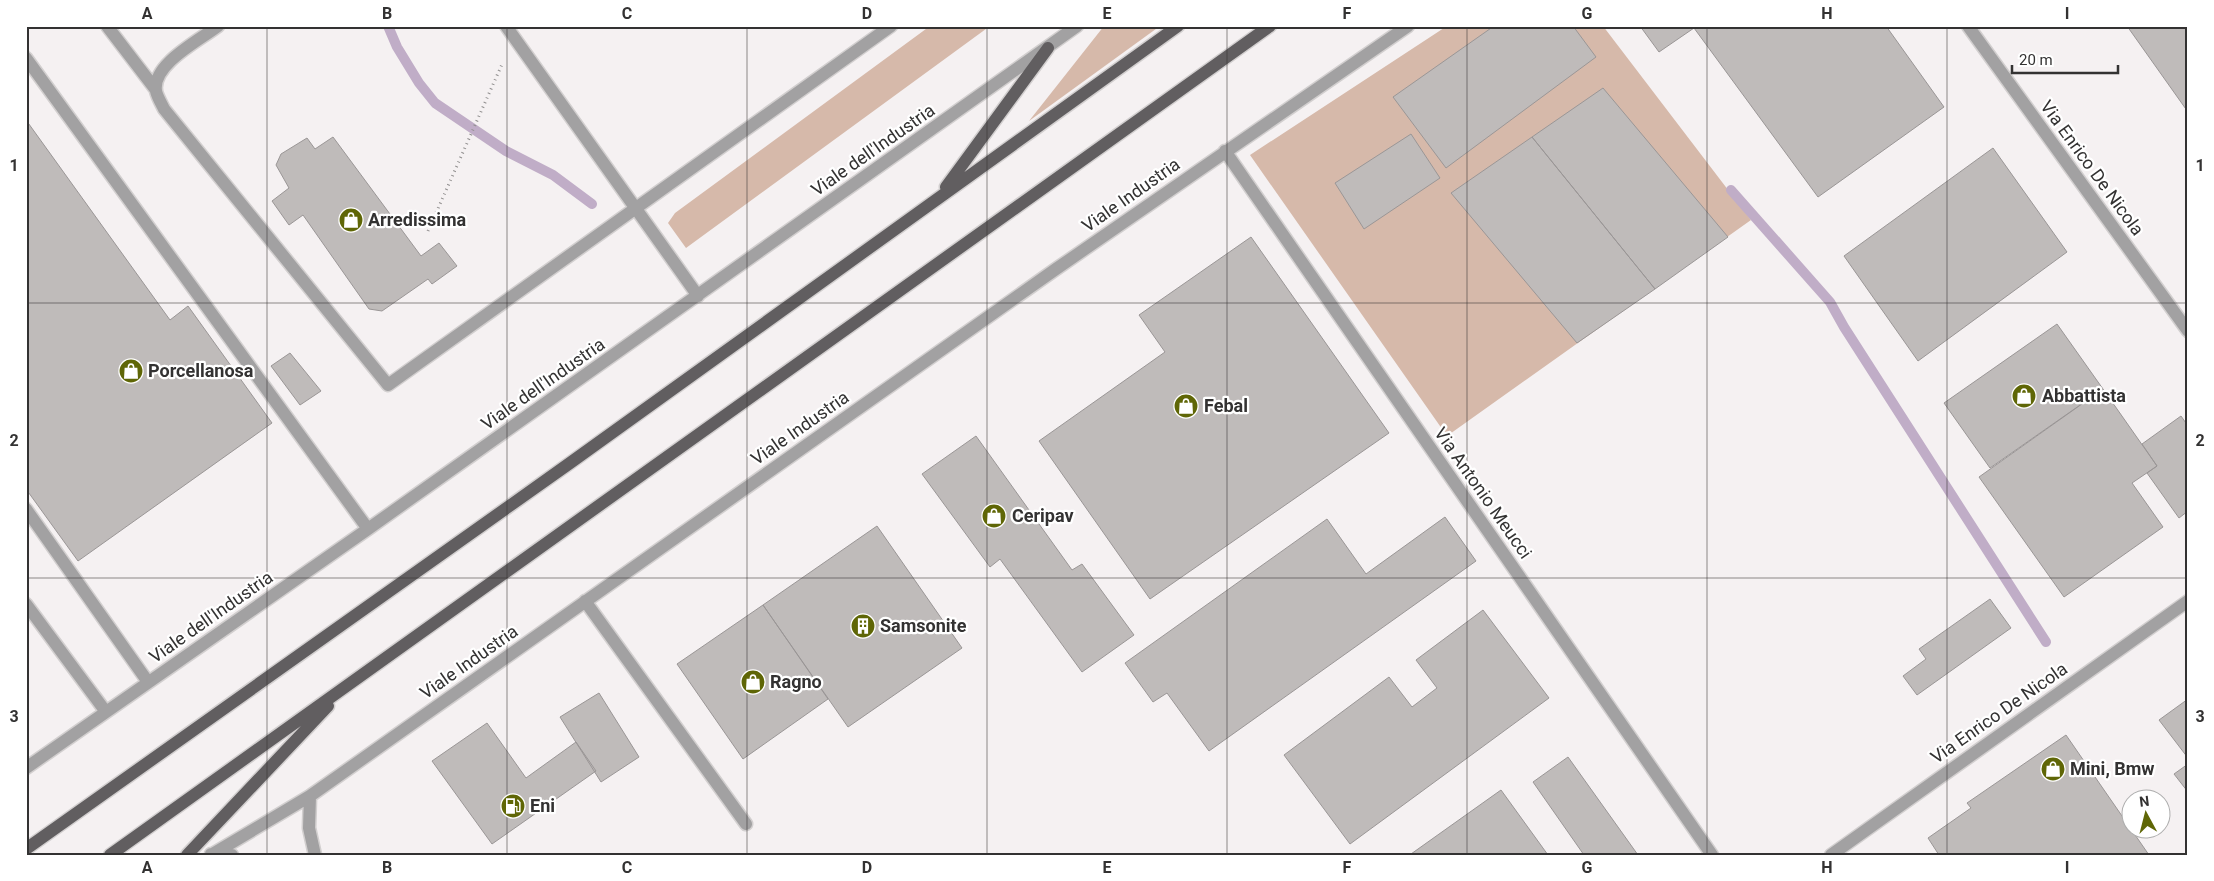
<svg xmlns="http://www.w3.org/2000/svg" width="2214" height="881" font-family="Roboto,sans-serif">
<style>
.green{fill:#d6b9aa}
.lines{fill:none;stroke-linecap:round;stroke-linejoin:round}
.stream{stroke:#c0adc7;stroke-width:10}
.building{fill:#bfbbba;stroke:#9a9696}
.minor-casing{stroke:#d2cfcf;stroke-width:15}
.major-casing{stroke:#d2cfcf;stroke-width:15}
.path{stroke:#918f8f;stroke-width:3;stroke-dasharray:1 4;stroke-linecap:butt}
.minor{stroke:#a2a1a2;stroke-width:12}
.major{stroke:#615e60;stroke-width:12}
.grid{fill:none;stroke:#333232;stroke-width:1;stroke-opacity:0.55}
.labels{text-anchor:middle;stroke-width:4.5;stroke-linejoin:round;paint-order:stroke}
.street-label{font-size:18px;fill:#333232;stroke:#fff}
.poi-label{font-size:18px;font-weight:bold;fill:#333232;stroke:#fff;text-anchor:start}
.neatline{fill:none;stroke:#333232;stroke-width:2}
.grid-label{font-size:16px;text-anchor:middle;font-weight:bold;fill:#333232}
</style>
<rect width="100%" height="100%" fill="#f5f1f2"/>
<!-- green -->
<path class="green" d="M 930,26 L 990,26 L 686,248 L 668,223 L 675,213 Z
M 1104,26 L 1160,26 L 1029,121 Z
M 1447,26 L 1603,26 L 1751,220 L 1447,436 L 1250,155 Z"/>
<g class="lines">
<!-- stream -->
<path class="stream" d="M 388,26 L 397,47 L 419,83 L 435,103 L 506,151 L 553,175 L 592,204
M 1731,190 L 1830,302 L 1844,327 L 2046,642"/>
</g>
<!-- building -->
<path class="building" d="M 1494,26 L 1573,26 L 1596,57 L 1446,168 L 1393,97 Z
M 1640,26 L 1886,26 L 1944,107 L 1818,197 L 1694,28 L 1659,52 Z
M 2127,26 L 2188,26 L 2188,112 Z
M 1603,88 L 1728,237 L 1655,289 L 1532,137 Z
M 26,120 L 170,320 L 188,306 L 272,423 L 78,561 L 26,489 Z
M 1411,134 L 1440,178 L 1364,229 L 1335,183 Z
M 333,137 L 421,256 L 439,243 L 457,266 L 432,284 L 428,279 L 382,311 L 369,309 L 303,215 L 289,225 L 272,201 L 289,188 L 276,165 L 281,154 L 307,138 L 315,149 Z
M 1532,137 L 1655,289 L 1577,343 L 1451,193 Z
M 1993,148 L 2067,252 L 1918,361 L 1844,256 Z
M 1251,237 L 1389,433 L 1150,599 L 1039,441 L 1165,352 L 1139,315 Z
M 2057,324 L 2103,389 L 1990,468 L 1944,403 Z
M 290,353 L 321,391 L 300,405 L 271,366 Z
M 2103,389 L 2157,466 L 2132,483 L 2163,527 L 2064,597 L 1979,477 Z
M 2181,416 L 2188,426 L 2188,511 L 2179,518 L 2147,473 L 2157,466 L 2142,444 Z
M 976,436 L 1072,570 L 1082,564 L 1134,635 L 1082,672 L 1000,559 L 990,567 L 922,474 Z
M 1445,517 L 1476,561 L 1209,751 L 1167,693 L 1153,702 L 1125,663 L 1327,519 L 1366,574 Z
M 877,526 L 962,648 L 848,727 L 763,605 Z
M 1990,599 L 2011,628 L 1917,695 L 1903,676 L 1926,659 L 1919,649 Z
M 763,605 L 828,699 L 743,759 L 677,664 Z
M 1483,610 L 1549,698 L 1350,844 L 1284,755 L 1389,677 L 1412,707 L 1437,688 L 1416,660 Z
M 599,693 L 639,757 L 601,782 L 560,717 Z
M 2188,699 L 2188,758 L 2159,720 Z
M 487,723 L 526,778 L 576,742 L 596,771 L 492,844 L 432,761 Z
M 2066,735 L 2149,855 L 1939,855 L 1928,838 L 1971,808 L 1967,803 Z
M 1568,757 L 1638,855 L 1584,855 L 1533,782 Z
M 2188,764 L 2188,792 L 2174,774 Z
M 1501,790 L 1548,855 L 1412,855 L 1411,854 Z"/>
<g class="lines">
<defs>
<path id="minor" d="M 107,26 L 156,90
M 218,26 C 200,40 152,64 156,91 C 157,96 161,103 164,109 L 388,385 L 891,26
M 506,26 L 698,296
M 1968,26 L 2188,331
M 26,58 L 368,529
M 1225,151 L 1712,855
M 26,509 L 148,682
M 585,601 L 746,824
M 26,604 L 106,712
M 26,768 L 368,529 L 1077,26
M 310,796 L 309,828 L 315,855
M 211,854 L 232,855
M 211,855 L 310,796 L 1056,269 L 1408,26
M 1831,855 L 2188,601"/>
<path id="major" d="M 946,187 L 1048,48
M 26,849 L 570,463 L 1178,26
M 110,855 L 1270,26
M 187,855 L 328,706"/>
</defs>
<!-- minor casing -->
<use href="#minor" class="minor-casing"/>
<!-- major casing -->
<use href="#major" class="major-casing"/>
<!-- path -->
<path class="path" d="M 428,231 L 503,62"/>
<!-- minor -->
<use href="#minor" class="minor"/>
<!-- major -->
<use href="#major" class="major"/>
</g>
<!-- grid -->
<path class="grid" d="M 267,26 L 267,855M 507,26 L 507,855M 747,26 L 747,855M 987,26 L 987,855M 1227,26 L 1227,855M 1467,26 L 1467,855M 1707,26 L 1707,855M 1947,26 L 1947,855M 26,303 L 2188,303M 26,578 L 2188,578"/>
<!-- icons -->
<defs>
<symbol id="shop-disc" viewBox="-11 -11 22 22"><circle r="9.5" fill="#5f6606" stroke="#fff"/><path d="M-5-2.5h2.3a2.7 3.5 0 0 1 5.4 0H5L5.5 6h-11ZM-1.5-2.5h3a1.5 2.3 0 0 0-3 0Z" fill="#fff"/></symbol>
<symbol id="building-disc" viewBox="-11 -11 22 22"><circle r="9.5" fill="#5f6606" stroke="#fff"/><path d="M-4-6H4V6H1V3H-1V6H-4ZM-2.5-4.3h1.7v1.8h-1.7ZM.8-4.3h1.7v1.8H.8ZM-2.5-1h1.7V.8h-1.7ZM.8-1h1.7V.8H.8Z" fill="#fff"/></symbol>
<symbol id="fuel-disc" viewBox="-11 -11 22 22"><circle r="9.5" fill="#5f6606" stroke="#fff"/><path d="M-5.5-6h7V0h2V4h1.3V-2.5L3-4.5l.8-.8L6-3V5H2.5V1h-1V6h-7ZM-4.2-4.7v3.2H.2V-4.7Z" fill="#fff"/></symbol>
</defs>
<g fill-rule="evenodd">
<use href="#shop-disc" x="337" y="206" width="28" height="28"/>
<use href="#shop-disc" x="117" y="357" width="28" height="28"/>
<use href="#shop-disc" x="2010" y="382" width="28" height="28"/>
<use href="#shop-disc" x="1172" y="392" width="28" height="28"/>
<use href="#shop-disc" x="980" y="502" width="28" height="28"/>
<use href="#building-disc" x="849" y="612" width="28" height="28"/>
<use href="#shop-disc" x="739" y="668" width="28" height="28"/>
<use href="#shop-disc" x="2039" y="755" width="28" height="28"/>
<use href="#fuel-disc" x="499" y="792" width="28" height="28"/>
</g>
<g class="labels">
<!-- street labels -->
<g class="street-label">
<text transform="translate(873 150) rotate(-35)" y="6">Viale dell'Industria</text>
<text transform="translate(2092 168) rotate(54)" y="6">Via Enrico De Nicola</text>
<text transform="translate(1131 195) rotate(-35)" y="6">Viale Industria</text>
<text transform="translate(543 384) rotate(-35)" y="6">Viale dell'Industria</text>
<text transform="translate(800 428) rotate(-35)" y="6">Viale Industria</text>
<text transform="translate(1483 493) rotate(55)" y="6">Via Antonio Meucci</text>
<text transform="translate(211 617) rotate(-35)" y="6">Viale dell'Industria</text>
<text transform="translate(469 662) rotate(-35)" y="6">Viale Industria</text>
<text transform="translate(1999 713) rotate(-35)" y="6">Via Enrico De Nicola</text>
</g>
<!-- poi labels -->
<g class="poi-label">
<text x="368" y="226">Arredissima</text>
<text x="148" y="377">Porcellanosa</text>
<text x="2042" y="402">Abbattista</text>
<text x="1204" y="412">Febal</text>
<text x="1012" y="522">Ceripav</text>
<text x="880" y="632">Samsonite</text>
<text x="770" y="688">Ragno</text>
<text x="2070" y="775">Mini, Bmw</text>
<text x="530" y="812">Eni</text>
</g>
</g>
<!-- border -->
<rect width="2214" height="881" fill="none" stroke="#ffffff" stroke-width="55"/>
<!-- north arrow -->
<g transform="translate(2146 814) rotate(353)"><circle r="24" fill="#ffffff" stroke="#adadad"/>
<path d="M0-4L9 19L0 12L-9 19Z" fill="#5f6606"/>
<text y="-8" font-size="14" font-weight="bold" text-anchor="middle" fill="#333232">N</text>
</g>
<!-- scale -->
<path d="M2012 65v8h106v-8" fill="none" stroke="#333232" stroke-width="2.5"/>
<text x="2019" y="65" font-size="15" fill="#333232" stroke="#ffffff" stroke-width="4" paint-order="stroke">20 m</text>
<rect x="28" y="28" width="2158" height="826" class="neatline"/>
<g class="grid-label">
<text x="147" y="19">A</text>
<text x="387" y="19">B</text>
<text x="627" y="19">C</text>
<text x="867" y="19">D</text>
<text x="1107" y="19">E</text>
<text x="1347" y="19">F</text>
<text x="1587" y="19">G</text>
<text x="1827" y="19">H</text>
<text x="2067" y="19">I</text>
<text x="14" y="171">1</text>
<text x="2200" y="171">1</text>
<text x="14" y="446">2</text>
<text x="2200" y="446">2</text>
<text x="14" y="722">3</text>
<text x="2200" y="722">3</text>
<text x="147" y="873">A</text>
<text x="387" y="873">B</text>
<text x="627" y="873">C</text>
<text x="867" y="873">D</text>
<text x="1107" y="873">E</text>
<text x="1347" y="873">F</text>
<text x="1587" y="873">G</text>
<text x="1827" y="873">H</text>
<text x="2067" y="873">I</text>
</g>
</svg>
